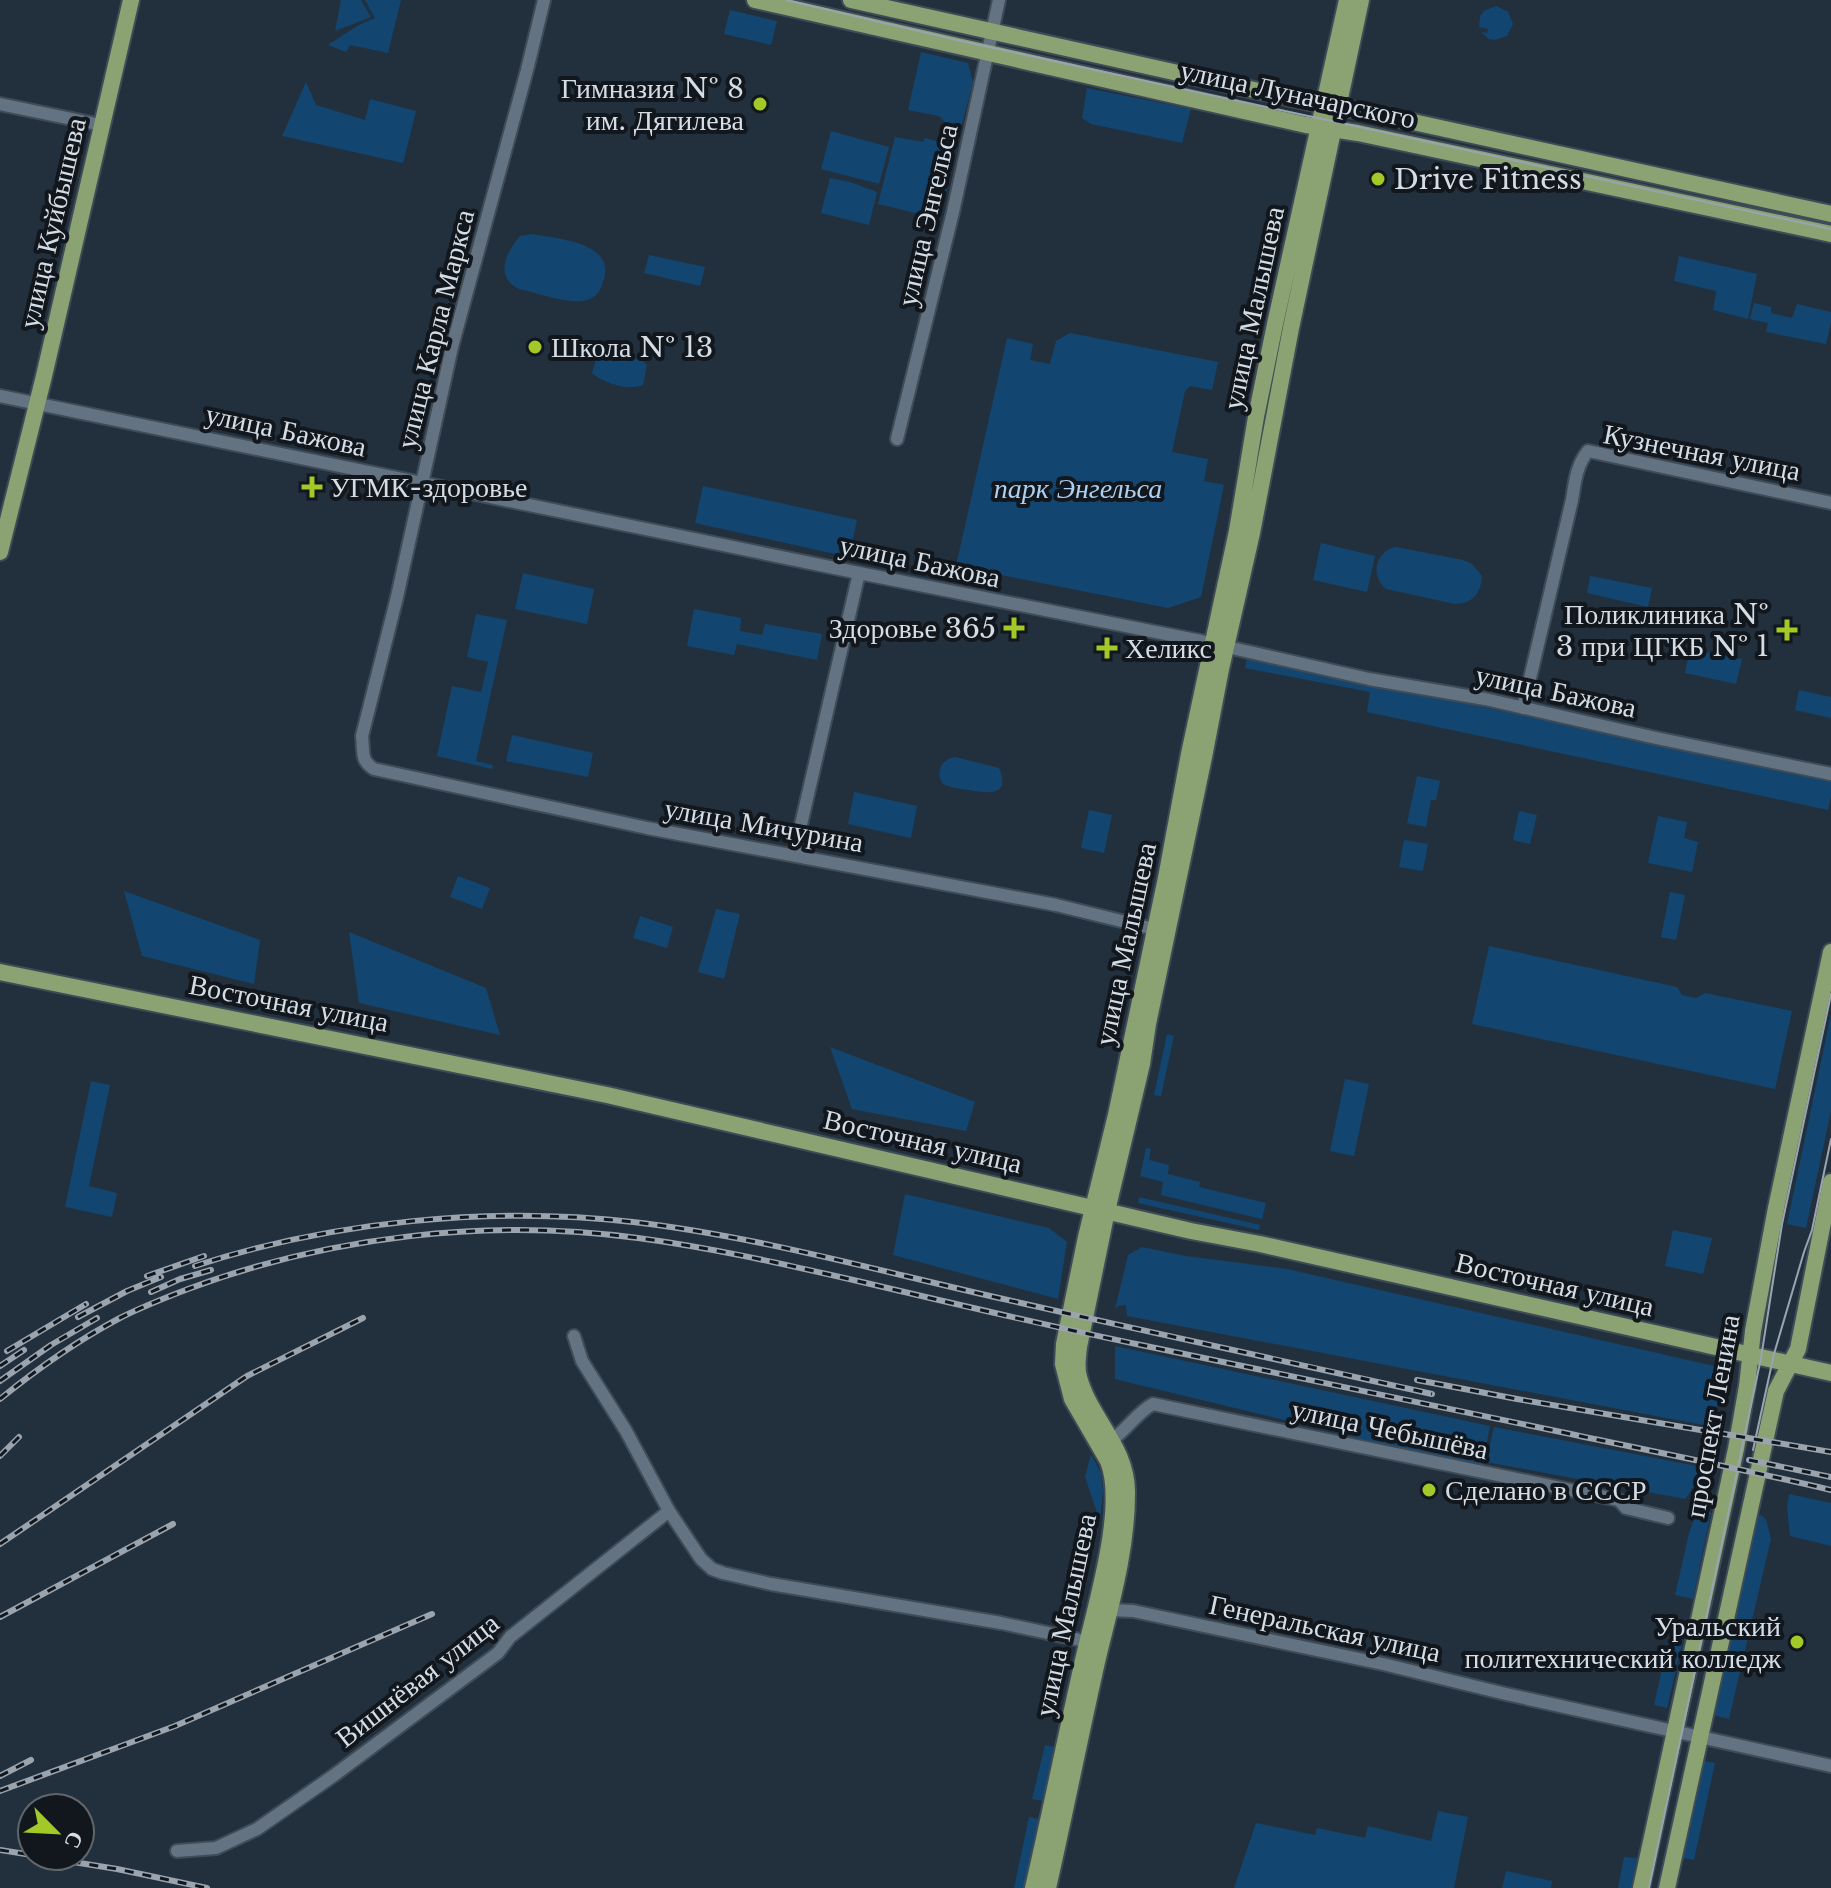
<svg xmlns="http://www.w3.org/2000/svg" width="1831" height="1888" font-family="'Libre Baskerville',serif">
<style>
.green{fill:#124670}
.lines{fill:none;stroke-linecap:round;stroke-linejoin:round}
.minor-casing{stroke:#3f4b56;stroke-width:16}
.major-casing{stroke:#3f4b56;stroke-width:20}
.minor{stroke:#637382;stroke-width:12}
.major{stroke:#8ba272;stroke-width:16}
.tram{stroke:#9aa4af;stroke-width:2}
.rail-casing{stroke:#9aa4af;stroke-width:6}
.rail{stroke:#11171d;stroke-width:3;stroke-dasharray:9;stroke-linecap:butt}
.poi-dot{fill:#a2c927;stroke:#11171d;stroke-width:3}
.labels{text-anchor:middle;stroke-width:8;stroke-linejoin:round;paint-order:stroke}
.poi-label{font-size:28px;fill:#d4dce5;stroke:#11171d;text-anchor:start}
.street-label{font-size:28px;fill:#d4dce5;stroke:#11171d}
.park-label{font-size:28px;font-style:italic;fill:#adcff0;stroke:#11171d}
</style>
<rect width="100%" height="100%" fill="#22303d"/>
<!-- green -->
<path class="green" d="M 341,0 L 361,0 L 371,17 L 335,31 Z
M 365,0 L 401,0 L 388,53 L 350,45 L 346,52 L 328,45 L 357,26 L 375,18 Z
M 1496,6 L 1508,12 L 1513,24 L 1507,36 L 1495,40 L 1489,39 L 1481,32 L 1487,33 L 1488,29 L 1479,27 L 1480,16 L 1484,11 Z
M 730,10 L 777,21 L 771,45 L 724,34 Z
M 921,52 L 968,63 L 973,82 L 959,136 L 939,116 L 908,110 Z
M 306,82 L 316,105 L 365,120 L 370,99 L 416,111 L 403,163 L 282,136 Z
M 1087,88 L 1191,109 L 1182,143 L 1091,124 L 1082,118 Z
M 831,131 L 889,147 L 879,184 L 821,169 Z
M 895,137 L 923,142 L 925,138 L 954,146 L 956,148 L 940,219 L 878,204 Z
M 830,178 L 850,182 L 877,192 L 869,225 L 821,213 Z
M 532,234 C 557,239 618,242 603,282 C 600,291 597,297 587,300 C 570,305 537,293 519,289 C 494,276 506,253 520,236 Z
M 649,255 L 705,267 L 700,286 L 644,273 Z
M 1679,256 L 1757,274 L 1748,319 L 1713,310 L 1716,291 L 1674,281 Z
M 1754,303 L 1771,307 L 1771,313 L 1792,318 L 1797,304 L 1831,312 L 1831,322 L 1826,344 L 1766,332 L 1768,323 L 1750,319 Z
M 1070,333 L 1218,362 L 1212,390 L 1190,386 L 1185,391 L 1172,452 L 1208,459 L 1204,481 L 1224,485 L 1201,597 L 1168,608 L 956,566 L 1007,338 L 1033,344 L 1030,360 L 1050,364 L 1056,341 Z
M 604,353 L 642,360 L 647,365 L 643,385 C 628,391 603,383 592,373 L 597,356 Z
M 703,486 L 857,520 L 849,557 L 695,523 Z
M 1321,543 L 1375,556 L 1367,592 L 1313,580 Z
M 1396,547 L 1463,560 L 1472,564 L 1482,576 C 1481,593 1473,604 1455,604 L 1386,589 C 1370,576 1375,551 1396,547 Z
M 523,573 L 594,589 L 587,624 L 515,609 Z
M 1590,576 L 1652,588 L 1648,607 L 1587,593 Z
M 694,609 L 741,618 L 740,631 L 762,635 L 765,624 L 822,634 L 817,660 L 737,644 L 734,655 L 687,646 Z
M 476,614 L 507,620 L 476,761 L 493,765 L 492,769 L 437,756 L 452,686 L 481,692 L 488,662 L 467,657 Z
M 1690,649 L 1742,659 L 1736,684 L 1685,673 Z
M 1247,659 L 1831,778 L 1831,797 L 1828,810 L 1367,712 L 1370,692 L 1245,668 Z
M 1799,690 L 1831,697 L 1831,718 L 1795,710 Z
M 512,735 L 593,753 L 588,777 L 506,761 Z
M 955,757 L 999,768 C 1011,796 989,794 969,790 C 960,789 952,788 943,784 C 935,773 941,759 955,757 Z
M 1417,776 L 1440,781 L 1436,800 L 1431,800 L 1426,827 L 1407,823 Z
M 854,792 L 917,806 L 911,838 L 848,824 Z
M 1089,810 L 1112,815 L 1104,853 L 1081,848 Z
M 1519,811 L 1537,815 L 1530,844 L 1513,840 Z
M 1658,816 L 1687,822 L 1684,838 L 1698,842 L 1692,872 L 1648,863 Z
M 1404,840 L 1428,844 L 1423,871 L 1399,867 Z
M 458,876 L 490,888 L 482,909 L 450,897 Z
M 124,891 L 260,940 L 254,984 L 142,956 Z
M 1670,892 L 1685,895 L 1676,940 L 1661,937 Z
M 716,909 L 740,914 L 724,979 L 698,972 Z
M 640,916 L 673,927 L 667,948 L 633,938 Z
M 349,932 L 486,988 L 500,1035 L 359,1003 Z
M 1489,946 L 1677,987 L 1682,995 L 1696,998 L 1705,993 L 1792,1011 L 1775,1089 L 1472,1024 Z
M 1831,1014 L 1831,1111 L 1806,1228 L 1787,1224 Z
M 1167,1034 L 1174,1036 L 1161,1096 L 1154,1095 Z
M 830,1047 L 975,1102 L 966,1131 L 852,1109 Z
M 1345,1079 L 1369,1084 L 1354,1156 L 1330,1151 Z
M 91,1081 L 110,1085 L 89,1186 L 117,1193 L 112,1217 L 65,1207 Z
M 1146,1148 L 1151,1149 L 1149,1160 L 1169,1165 L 1168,1174 L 1200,1182 L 1199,1187 L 1266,1203 L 1262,1219 L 1161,1195 L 1163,1182 L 1140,1176 Z
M 905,1194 L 1049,1228 L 1067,1242 L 1058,1299 L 893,1255 Z
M 1139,1197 L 1260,1225 L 1259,1230 L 1138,1203 Z
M 1673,1230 L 1712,1238 L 1703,1274 L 1665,1266 Z
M 1142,1247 L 1186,1256 L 1287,1269 L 1723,1368 L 1714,1427 L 1127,1316 L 1126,1305 L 1118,1306 L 1115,1309 L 1128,1255 Z
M 1115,1346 L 1490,1426 L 1482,1468 L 1115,1379 Z
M 1494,1427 L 1707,1468 L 1685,1499 L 1486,1462 Z
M 1091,1454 L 1101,1473 L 1103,1490 L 1100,1521 L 1085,1477 Z
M 1789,1494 L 1831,1503 L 1831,1546 L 1790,1536 L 1787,1507 Z
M 1698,1509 L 1711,1512 L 1693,1599 L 1675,1595 L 1689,1533 Z
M 1758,1513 L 1766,1519 L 1771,1539 L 1729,1719 L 1708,1714 Z
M 1669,1637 L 1683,1640 L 1667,1708 L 1654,1705 Z
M 1045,1745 L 1055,1747 L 1043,1801 L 1032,1799 Z
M 1699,1760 L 1715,1763 L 1694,1860 L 1678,1857 Z
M 1438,1811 L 1468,1817 L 1454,1888 L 1234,1888 L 1256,1823 L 1315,1835 L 1317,1828 L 1365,1838 L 1368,1826 L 1431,1841 Z
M 1029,1817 L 1039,1819 L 1024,1888 L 1014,1888 Z
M 1624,1857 L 1637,1858 L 1631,1888 L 1618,1888 Z
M 1506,1871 L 1552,1881 L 1551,1888 L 1502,1888 Z"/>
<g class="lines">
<defs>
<path id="minor" d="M 544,0 L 527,70 L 452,347 L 397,597 L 362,736 C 364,752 360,760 374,769 L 647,828 L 1056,905 L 1154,929
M 0,104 L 101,125
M 0,396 L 859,573 L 1201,641 L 1369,679 L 1485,699 L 1656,738 L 1831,774
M 897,439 L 953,212 L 999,0
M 1523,708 L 1572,500 C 1575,482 1576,466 1588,451 L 1831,503
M 794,855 L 859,573
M 574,1336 L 582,1361 L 626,1431 L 669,1511 L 701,1559 L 712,1569 L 723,1573 L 771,1584 L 1001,1623 L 1094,1643
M 1112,1440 C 1126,1430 1139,1411 1153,1404 L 1619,1500 L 1626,1508 L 1668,1518
M 1104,1614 L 1109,1610 L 1133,1611 L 1383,1664 L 1506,1694 L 1831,1766
M 177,1851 L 216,1848 L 257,1829 L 333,1776 L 498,1653 L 510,1637 L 669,1511"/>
<path id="major" d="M 755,0 L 1306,125 L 1358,133 L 1831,234
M 851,0 L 1254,90 L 1324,105 L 1377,114 L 1831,214
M 0,552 L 44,376 L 131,0
M 0,972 L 607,1095 L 1191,1231 L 1260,1244 L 1831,1373
M 1033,1888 C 1050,1814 1065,1740 1082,1665 C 1093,1613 1127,1509 1108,1461 L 1072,1399 L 1063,1364 L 1064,1344 L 1086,1237 L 1116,1115 L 1166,878 L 1189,754 L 1237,531 L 1256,417 L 1275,324 L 1347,0
M 1048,1888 C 1065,1813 1080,1737 1097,1662 C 1110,1607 1127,1551 1127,1494 C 1128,1447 1090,1419 1079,1377 C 1076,1367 1078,1358 1079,1347 L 1107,1211 L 1142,1064 L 1148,1024 L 1204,757 L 1221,669 L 1252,533 L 1291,328 L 1361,0
M 1641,1888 L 1736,1449 L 1747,1386 L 1753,1331 L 1776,1208 L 1831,952
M 1667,1888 L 1776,1391 L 1798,1349 L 1831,1182"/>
</defs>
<!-- minor casing -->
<use href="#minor" class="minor-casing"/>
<!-- major casing -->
<use href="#major" class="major-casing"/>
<!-- minor -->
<use href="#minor" class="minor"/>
<!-- major -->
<use href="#major" class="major"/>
<!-- tram -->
<path class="tram" d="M 786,0 L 961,41 L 1831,229
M 1753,1450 L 1774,1354 L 1804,1252 L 1812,1230 L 1831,1139
M 1649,1888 L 1761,1358 L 1782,1224 L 1831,994"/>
<defs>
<path id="rail" d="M 195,1266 C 332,1221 491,1206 633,1222 C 755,1236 879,1271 999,1298 C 1143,1331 1287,1361 1432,1394
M 147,1276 L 204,1256
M 151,1292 L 180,1279 L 211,1270
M 78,1317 L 127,1291 L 161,1277
M 7,1351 L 86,1304
M 0,1366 L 24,1350
M 1417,1380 L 1517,1399 L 1831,1452
M 0,1381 L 51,1345 L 97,1318
M 0,1399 C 37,1369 77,1341 118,1319 C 141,1307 165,1298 188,1289 C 330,1236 489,1218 638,1238 C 714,1248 788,1265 862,1282 C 955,1304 1048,1326 1141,1345 C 1281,1374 1421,1403 1561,1432 C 1651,1451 1742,1469 1831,1490
M 0,1456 L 19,1437
M 1749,1460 L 1831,1477
M 0,1544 L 247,1376 L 363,1318
M 0,1617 L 173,1524
M 0,1776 L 31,1760
M 0,1791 L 175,1726 L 432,1614
M 0,1850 L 32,1855
M 36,1856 L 117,1869 L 207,1888"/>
</defs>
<!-- rail casing -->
<use href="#rail" class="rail-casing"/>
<!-- rail -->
<use href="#rail" class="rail"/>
</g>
<!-- markers -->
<g class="poi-dot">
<circle cx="760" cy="104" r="8"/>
<circle cx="1378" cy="179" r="8"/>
<circle cx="535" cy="347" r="8"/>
<path d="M308 475h8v8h8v8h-8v8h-8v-8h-8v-8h8z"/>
<path d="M1010 616h8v8h8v8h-8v8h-8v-8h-8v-8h8z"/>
<path d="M1783 618h8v8h8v8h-8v8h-8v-8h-8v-8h8z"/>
<path d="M1103 636h8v8h8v8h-8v8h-8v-8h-8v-8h8z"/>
<circle cx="1429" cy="1490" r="8"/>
<circle cx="1797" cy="1642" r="8"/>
</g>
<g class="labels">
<!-- poi labels -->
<g class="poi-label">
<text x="744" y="98" text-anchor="end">Гимназия № 8<tspan x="744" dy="32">им. Дягилева</tspan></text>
<text x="1394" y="189">Drive Fitness</text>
<text x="551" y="357">Школа № 13</text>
<text x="330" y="497">УГМК-здоровье</text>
<text x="1769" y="624" text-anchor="end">Поликлиника №<tspan x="1769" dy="32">3 при ЦГКБ № 1</tspan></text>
<text x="996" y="638" text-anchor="end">Здоровье 365</text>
<text x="1125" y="658">Хеликс</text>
<text x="1445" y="1500">Сделано в СССР</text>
<text x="1781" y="1636" text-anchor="end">Уральский<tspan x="1781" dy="32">политехнический колледж</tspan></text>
</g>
<!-- street labels -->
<g class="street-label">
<text transform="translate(1298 94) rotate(12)" y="10">улица Луначарского</text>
<text transform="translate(927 215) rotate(-77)" y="10">улица Энгельса</text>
<text transform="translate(52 223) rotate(-77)" y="10">улица Куйбышева</text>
<text transform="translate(1253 308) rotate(-78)" y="10">улица Малышева</text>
<text transform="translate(435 329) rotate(-76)" y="10">улица Карла Маркса</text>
<text transform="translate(286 430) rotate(12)" y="10">улица Бажова</text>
<text transform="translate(1702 452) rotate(11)" y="10">Кузнечная улица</text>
<text transform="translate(920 561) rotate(12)" y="10">улица Бажова</text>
<text transform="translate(1556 691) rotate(12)" y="10">улица Бажова</text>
<text transform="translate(764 825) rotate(10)" y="10">улица Мичурина</text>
<text transform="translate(1125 944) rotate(-78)" y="10">улица Малышева</text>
<text transform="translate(289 1003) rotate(11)" y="10">Восточная улица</text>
<text transform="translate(923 1141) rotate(13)" y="10">Восточная улица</text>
<text transform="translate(1555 1284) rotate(13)" y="10">Восточная улица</text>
<text transform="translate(1712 1416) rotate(-80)" y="10">проспект Ленина</text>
<text transform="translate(1390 1429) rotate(12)" y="10">улица Чебышёва</text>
<text transform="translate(1065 1615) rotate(-78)" y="10">улица Малышева</text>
<text transform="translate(1325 1628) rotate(12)" y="10">Генеральская улица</text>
<text transform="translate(417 1680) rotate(-38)" y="10">Вишнёвая улица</text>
</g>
<!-- park labels -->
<g class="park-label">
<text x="1078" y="498">парк Энгельса</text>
</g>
</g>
<!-- north arrow -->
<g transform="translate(56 1832) rotate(114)"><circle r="38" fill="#11171d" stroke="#5f666d" stroke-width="2"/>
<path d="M0-6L14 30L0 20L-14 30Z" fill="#a2c927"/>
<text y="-12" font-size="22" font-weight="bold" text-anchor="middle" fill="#d4dce5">С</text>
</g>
</svg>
